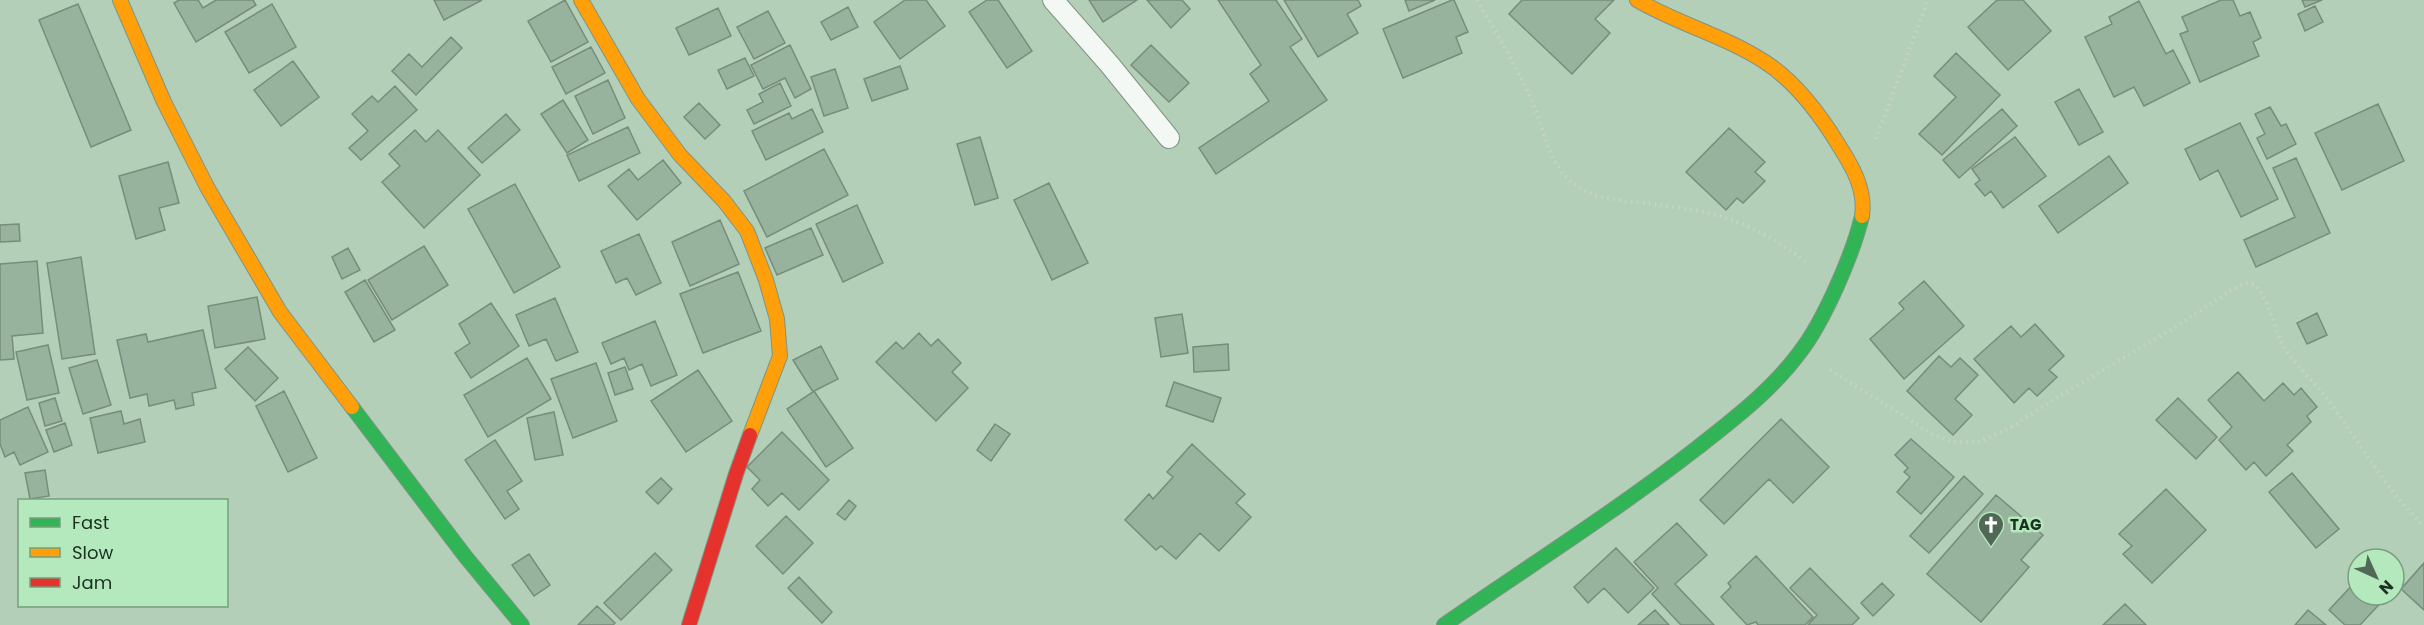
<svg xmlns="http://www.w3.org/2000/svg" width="2424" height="625" font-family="Poppins,sans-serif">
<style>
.building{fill:#98b39d;stroke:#778c7b;stroke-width:1.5}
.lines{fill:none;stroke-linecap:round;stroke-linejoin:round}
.lane-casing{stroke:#7f9483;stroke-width:22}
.fast-casing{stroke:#7f9483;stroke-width:16}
.slow-casing{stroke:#7f9483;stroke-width:16}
.jam-casing{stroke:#7f9483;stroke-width:16}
.path{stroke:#c9d2cb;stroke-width:4;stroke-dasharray:1.5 4.5;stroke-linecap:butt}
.lane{stroke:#f4f8f4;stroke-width:20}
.fast{stroke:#30b455;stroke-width:14}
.slow{stroke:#ff9f0a;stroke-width:14}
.jam{stroke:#e5322d;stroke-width:14}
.labels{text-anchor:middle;stroke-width:5;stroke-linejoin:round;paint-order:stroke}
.poi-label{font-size:15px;font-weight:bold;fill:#1b301f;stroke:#b4e8bd;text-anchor:start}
</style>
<rect width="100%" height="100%" fill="#b3cfb8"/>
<!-- building -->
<path class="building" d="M 179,0 L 198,0 L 203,8 L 216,0 L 253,0 L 256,5 L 196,42 L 174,3 Z
M 434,0 L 482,0 L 444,20 Z
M 565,0 L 588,42 L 551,62 L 528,21 Z
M 905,0 L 926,0 L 945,26 L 900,59 L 874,22 Z
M 987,0 L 998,0 L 1032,51 L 1007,68 L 969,12 Z
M 1089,0 L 1137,0 L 1103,22 Z
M 1147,0 L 1182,0 L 1190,9 L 1171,28 Z
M 1218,0 L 1276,0 L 1302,39 L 1290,47 L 1327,100 L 1216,174 L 1199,148 L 1269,101 L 1250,74 L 1261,65 Z
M 1284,0 L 1358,0 L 1361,6 L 1347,14 L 1358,33 L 1318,57 Z
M 1405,0 L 1435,0 L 1409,11 Z
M 1452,0 L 1454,0 L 1468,32 L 1456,37 L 1462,53 L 1403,78 L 1383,29 Z
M 1522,0 L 1614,0 L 1595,19 L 1610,33 L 1572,74 L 1509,14 Z
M 1997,0 L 2023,0 L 2051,31 L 2008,70 L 1968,27 Z
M 2221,0 L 2233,0 L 2240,16 L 2250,12 L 2261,38 L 2253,42 L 2259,56 L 2200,82 L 2180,34 L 2188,31 L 2182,17 Z
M 2302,0 L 2322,0 L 2305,7 Z
M 2139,1 L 2166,54 L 2173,50 L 2190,83 L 2144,106 L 2134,87 L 2114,97 L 2085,37 L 2112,24 L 2109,17 Z
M 78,4 L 131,130 L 91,147 L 39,20 Z
M 272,4 L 296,47 L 249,73 L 225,32 Z
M 2315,6 L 2323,22 L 2305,31 L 2298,14 Z
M 848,7 L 858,27 L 831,40 L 821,22 Z
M 718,8 L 731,36 L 689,55 L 676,28 Z
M 768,11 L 785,43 L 754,59 L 737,27 Z
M 451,37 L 462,48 L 416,95 L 392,71 L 409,54 L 422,67 Z
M 790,45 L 811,89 L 795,98 L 785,78 L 763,89 L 751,65 Z
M 1151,45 L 1189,83 L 1169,102 L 1131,65 Z
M 591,47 L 605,73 L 566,94 L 552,67 Z
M 1956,53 L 2000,95 L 1942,155 L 1919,134 L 1956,97 L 1934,76 Z
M 745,58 L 754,76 L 727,89 L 718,70 Z
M 293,61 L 319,97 L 281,126 L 254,90 Z
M 900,66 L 908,89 L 872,101 L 864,79 Z
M 835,69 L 848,108 L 824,116 L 811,77 Z
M 608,80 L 625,118 L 593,134 L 575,96 Z
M 780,83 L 791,106 L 754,124 L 747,110 L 763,102 L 759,94 Z
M 395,86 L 417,110 L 361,160 L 349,148 L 368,131 L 352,114 L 372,96 L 378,102 Z
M 2079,89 L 2103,132 L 2079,145 L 2055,102 Z
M 563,100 L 588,140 L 567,153 L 541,114 Z
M 699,103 L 720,125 L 705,139 L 684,117 Z
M 2378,104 L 2404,161 L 2342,190 L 2315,133 Z
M 2270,107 L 2281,126 L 2286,124 L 2296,144 L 2267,159 L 2257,138 L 2265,134 L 2255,114 Z
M 812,109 L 823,132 L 766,160 L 752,131 L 789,113 L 792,119 Z
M 2002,109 L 2017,126 L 1959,178 L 1943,160 Z
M 506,114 L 520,130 L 482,163 L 468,148 Z
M 2240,123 L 2278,199 L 2241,217 L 2218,170 L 2200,180 L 2185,149 Z
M 628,127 L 640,153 L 579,181 L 567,155 Z
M 1729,128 L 1765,162 L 1755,172 L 1765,181 L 1743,203 L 1737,198 L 1726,210 L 1686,172 Z
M 415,130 L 426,142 L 438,130 L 480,175 L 424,228 L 382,182 L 400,166 L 389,154 Z
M 980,137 L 998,198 L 975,205 L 957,144 Z
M 2015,137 L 2046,176 L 2003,208 L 1991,191 L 1985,196 L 1975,184 L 1980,180 L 1972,169 Z
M 824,149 L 848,195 L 767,237 L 744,191 Z
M 2109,156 L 2128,183 L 2058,233 L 2039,206 Z
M 2296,158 L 2330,233 L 2256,267 L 2244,240 L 2295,217 L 2273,168 Z
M 663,160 L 681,183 L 637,220 L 608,186 L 629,169 L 638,180 Z
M 168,162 L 179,203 L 159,208 L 165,230 L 136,239 L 119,176 Z
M 1049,183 L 1088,263 L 1052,280 L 1014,200 Z
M 515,184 L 560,267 L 514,293 L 468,209 Z
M 857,205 L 883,263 L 843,282 L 816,224 Z
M 720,220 L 739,264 L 690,286 L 672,242 Z
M 19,224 L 20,241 L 0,242 L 0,225 Z
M 811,228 L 823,255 L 777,275 L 765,248 Z
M 639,234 L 661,283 L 636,295 L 627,278 L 616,283 L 601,251 Z
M 424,246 L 448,285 L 392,320 L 368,280 Z
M 348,248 L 360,270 L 342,279 L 332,257 Z
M 81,257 L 95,354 L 62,359 L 47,263 Z
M 37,261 L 43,333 L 12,336 L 14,359 L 0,360 L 0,264 Z
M 738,272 L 761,331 L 703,353 L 680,294 Z
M 365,280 L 395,330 L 374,342 L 345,292 Z
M 1924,281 L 1964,326 L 1904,379 L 1870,339 L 1904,309 L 1899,303 Z
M 257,297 L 265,339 L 215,348 L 208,306 Z
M 555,298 L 578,352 L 556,361 L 546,339 L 529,346 L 516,315 Z
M 491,303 L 519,346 L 471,378 L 455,353 L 470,343 L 459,324 Z
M 2317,313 L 2327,335 L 2307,344 L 2297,323 Z
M 1182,314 L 1188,353 L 1161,357 L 1155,318 Z
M 655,321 L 677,375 L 651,386 L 642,364 L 629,370 L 624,358 L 611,364 L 602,343 Z
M 2035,324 L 2064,356 L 2049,370 L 2057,377 L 2037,396 L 2029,388 L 2014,403 L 1974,359 L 2011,326 L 2021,337 Z
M 203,330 L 216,388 L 192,393 L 194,405 L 176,409 L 174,400 L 149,406 L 147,394 L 130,398 L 117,340 L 146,334 L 148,342 Z
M 919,333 L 931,346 L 938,339 L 961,363 L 952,372 L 968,388 L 936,421 L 876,362 L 896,342 L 903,349 Z
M 1228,344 L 1229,370 L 1194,372 L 1193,347 Z
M 48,345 L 59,393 L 27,400 L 16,352 Z
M 821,346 L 838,379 L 814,391 L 853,448 L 826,467 L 787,409 L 813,392 L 793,360 Z
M 248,347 L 278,378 L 255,401 L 225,369 Z
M 1939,356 L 1951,367 L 1960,358 L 1978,375 L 1955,399 L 1972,415 L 1953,435 L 1907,391 Z
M 527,358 L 551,399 L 488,437 L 464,395 Z
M 97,360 L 111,405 L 83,414 L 69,368 Z
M 596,363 L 617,421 L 573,438 L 551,379 Z
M 625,367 L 633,389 L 615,395 L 608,373 Z
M 698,370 L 732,421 L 686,452 L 651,401 Z
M 2238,372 L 2264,401 L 2283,383 L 2294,395 L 2301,388 L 2317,407 L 2307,416 L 2311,422 L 2287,445 L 2293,451 L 2266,476 L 2254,462 L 2246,470 L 2219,440 L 2232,427 L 2208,400 Z
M 1174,382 L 1221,398 L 1213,422 L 1166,406 Z
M 284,391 L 317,458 L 288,472 L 256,406 Z
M 55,398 L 62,421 L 45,426 L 39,403 Z
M 2178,398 L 2217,437 L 2196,459 L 2156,420 Z
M 28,407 L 48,452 L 20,465 L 14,452 L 5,457 L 0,444 L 0,420 Z
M 121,411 L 124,424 L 140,419 L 145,442 L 98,453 L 90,418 Z
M 554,412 L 563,455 L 535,460 L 527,418 Z
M 1781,419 L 1829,467 L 1793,503 L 1769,479 L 1724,524 L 1700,500 Z
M 65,423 L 72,445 L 54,452 L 46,430 Z
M 995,424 L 1010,434 L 991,461 L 977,450 Z
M 782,432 L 829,480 L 799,510 L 782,493 L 768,506 L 752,489 L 760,480 L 747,467 Z
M 1911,439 L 1954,477 L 1921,514 L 1897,492 L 1910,477 L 1904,472 L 1908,468 L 1895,455 Z
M 495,440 L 522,481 L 507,491 L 519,509 L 505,519 L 465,460 Z
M 1192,444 L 1245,494 L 1236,503 L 1251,517 L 1219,551 L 1200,533 L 1176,559 L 1161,546 L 1156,550 L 1125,520 L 1149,494 L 1153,499 L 1173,477 L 1167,472 Z
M 45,470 L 49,496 L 30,499 L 25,473 Z
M 2292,473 L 2339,529 L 2316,548 L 2269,492 Z
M 1964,476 L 1983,494 L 1929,553 L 1910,536 Z
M 661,478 L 672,489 L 658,504 L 646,492 Z
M 2166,489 L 2206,530 L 2152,583 L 2123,554 L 2132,546 L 2119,534 Z
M 1996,495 L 2043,535 L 2021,560 L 2029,567 L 1981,622 L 1927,574 Z
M 849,500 L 856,506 L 845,520 L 837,514 Z
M 786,516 L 813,543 L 783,574 L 756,546 Z
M 1677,523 L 1707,555 L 1675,584 L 1714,625 L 1681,625 L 1652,594 L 1658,588 L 1634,562 Z
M 1616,548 L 1654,588 L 1628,613 L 1604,588 L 1588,603 L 1574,587 Z
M 655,553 L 672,570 L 621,620 L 604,603 Z
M 529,554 L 550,585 L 534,596 L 512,565 Z
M 1756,556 L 1813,617 L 1805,625 L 1758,625 L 1756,622 L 1747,625 L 1721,597 L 1731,587 L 1728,583 Z
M 2424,563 L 2424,610 L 2401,589 Z
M 1810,568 L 1859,618 L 1852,625 L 1808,625 L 1817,615 L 1790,588 Z
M 799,577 L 832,612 L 822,623 L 788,588 Z
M 2358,579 L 2358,595 L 2388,595 L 2360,625 L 2345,625 L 2329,610 Z
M 1882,583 L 1894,595 L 1873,616 L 1861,603 Z
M 2125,604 L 2146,625 L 2103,625 Z
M 597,606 L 615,623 L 613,625 L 578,625 Z
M 1655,610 L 1669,625 L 1638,625 Z
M 2308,610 L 2326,625 L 2295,625 Z"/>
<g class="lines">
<defs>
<path id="lane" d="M 1053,0 L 1110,65 L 1169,138"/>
<path id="fast" d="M 352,407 L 465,556 L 522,625
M 1444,625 C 1529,566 1616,511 1697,448 C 1734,419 1772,390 1800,352 C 1824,321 1853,254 1862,216"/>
<path id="slow" d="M 120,0 L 164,102 L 207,187 L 280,312 L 352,407
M 581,0 L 638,99 L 680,155 L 724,201 L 747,231 L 766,280 L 777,319 L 780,356 L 750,435
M 1637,0 C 1678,24 1725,36 1765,62 C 1796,82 1819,113 1838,144 C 1852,166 1866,189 1862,216"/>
<path id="jam" d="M 689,625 L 736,474 L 750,435"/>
</defs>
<!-- lane casing -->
<use href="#lane" class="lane-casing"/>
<!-- fast casing -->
<use href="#fast" class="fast-casing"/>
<!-- slow casing -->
<use href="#slow" class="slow-casing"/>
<!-- jam casing -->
<use href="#jam" class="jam-casing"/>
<!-- path -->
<path class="path" d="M 1477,0 C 1497,34 1518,68 1533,104 C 1543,127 1548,157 1564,175 C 1587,201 1621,200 1653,204 C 1678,207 1705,211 1729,219 C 1757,228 1785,246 1808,263
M 1876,139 L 1928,0
M 1830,370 L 1934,435 L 1954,442 L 1978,442 L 2008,429 L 2066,392 L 2174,328 L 2231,290 L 2246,283 L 2255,285 C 2271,301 2272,327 2284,347 C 2295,365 2312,379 2325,396 C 2358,439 2384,488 2424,526"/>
<!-- lane -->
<use href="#lane" class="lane"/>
<!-- fast -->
<use href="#fast" class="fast"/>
<!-- slow -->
<use href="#slow" class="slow"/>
<!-- jam -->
<use href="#jam" class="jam"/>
</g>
<!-- icons -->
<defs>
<symbol id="church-pin" viewBox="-11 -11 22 30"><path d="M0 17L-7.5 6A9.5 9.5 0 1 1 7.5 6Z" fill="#506855" stroke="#b4e8bd"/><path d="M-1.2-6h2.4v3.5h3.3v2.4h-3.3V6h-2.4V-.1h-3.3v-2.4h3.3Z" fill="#fff"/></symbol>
</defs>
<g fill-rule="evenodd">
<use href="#church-pin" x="1976" y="510" width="30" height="40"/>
</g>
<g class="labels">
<!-- poi labels -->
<g class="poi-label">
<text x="2010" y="530">TAG</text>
</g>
</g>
<!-- legend -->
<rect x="18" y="499" width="210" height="108" fill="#b4e8bd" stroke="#779e7e" stroke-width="1.5"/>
<rect x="30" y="518" width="30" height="9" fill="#30b455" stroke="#779e7e" stroke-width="1.5"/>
<text x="72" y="529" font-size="18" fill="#1b301f">Fast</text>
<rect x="30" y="548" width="30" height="9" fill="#ff9f0a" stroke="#779e7e" stroke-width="1.5"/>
<text x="72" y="559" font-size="18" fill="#1b301f">Slow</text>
<rect x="30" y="578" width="30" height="9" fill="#e5322d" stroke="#779e7e" stroke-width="1.5"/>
<text x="72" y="589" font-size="18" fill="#1b301f">Jam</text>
<!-- north arrow -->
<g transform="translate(2376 577) rotate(135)"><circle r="28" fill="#b4e8bd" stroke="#779e7e" stroke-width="1.5"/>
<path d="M0-4.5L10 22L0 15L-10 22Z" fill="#506855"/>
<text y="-9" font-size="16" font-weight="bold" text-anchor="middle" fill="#1b301f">N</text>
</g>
</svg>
